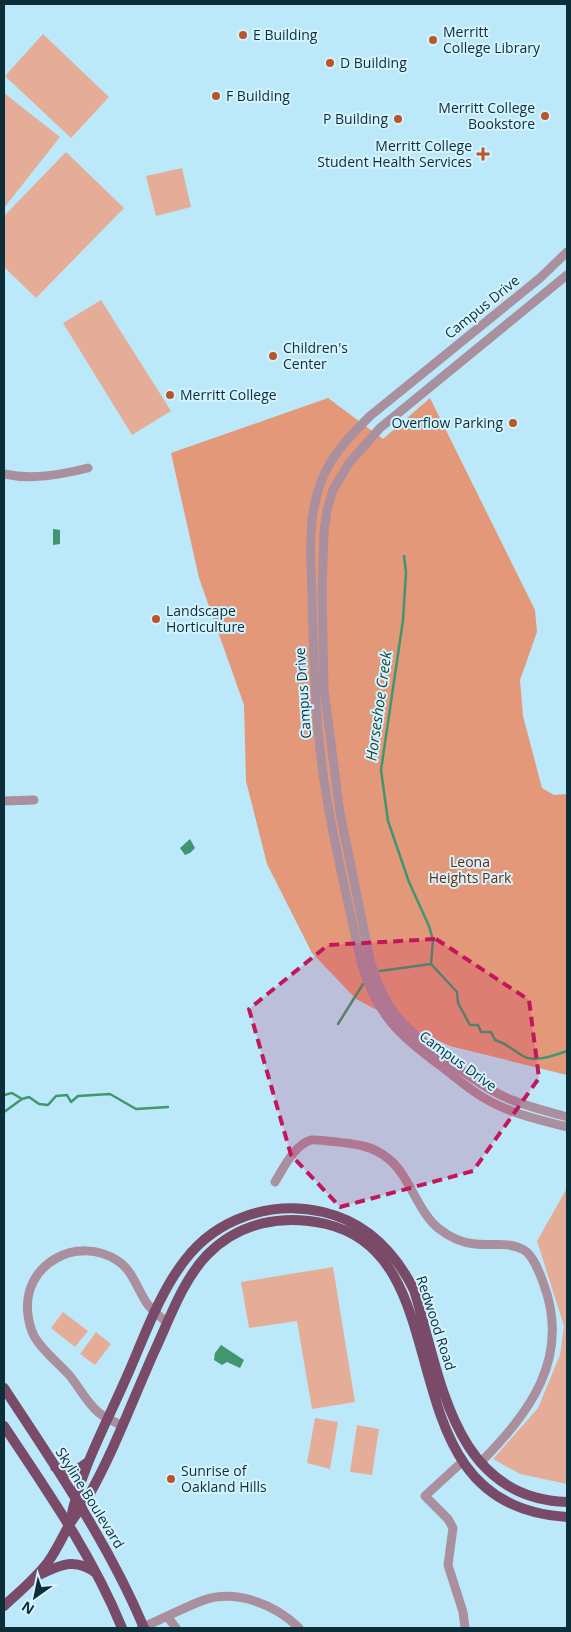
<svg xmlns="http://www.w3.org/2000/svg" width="571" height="1632" font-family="'Open Sans',sans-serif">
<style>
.green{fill:#e5ad97}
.forest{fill:#e4987a}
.water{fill:#419670}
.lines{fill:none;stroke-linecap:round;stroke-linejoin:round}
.stream{stroke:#419670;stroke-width:2.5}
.minor{stroke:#aa8f9f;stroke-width:9}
.major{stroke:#794b68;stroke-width:10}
.marked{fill:#c2185b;fill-opacity:0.2;stroke:#c2185b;stroke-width:4;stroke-dasharray:10 6;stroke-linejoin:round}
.poi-dot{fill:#bb5428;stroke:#d5f3ff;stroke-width:2}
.labels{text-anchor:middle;stroke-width:4;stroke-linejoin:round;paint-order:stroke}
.poi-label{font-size:14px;fill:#0b2e39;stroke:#d5f3ff;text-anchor:start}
.street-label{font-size:14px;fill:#0b2e39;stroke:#d5f3ff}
.park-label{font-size:14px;fill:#6f2b0b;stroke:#d5f3ff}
.water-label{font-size:15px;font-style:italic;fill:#183d2c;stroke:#d5f3ff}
</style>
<rect width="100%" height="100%" fill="#bbe9fa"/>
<!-- green -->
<path class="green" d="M 43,34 L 109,97 L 71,138 L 5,76 Z
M 4,93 L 60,137 L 4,208 Z
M 66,152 L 124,208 L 36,298 L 4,267 L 4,216 Z
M 182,168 L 191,207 L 156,216 L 146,176 Z
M 101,300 L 171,411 L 132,435 L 63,323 Z
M 567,1188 L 567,1484 L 520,1474 L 493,1459 L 538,1408 L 560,1355 L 564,1326 L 537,1241 Z
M 333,1267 L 355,1402 L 312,1409 L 297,1321 L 249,1328 L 241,1282 Z
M 63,1312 L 88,1331 L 75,1347 L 51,1328 Z
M 96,1332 L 111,1344 L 95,1365 L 80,1354 Z
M 315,1418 L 338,1422 L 330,1469 L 307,1463 Z
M 357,1425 L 379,1429 L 372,1475 L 350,1472 Z"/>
<!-- forest -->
<path class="forest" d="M 328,398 L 383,439 L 430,398 L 535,610 L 537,632 L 520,680 L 523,716 L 542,788 L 554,795 L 567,794 L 567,1075 L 450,1046 L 411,1028 L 356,999 L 312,953 L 267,864 L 246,781 L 244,705 L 199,578 L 171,453 Z"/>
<!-- water -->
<path class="water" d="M 53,529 L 60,530 L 60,544 L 53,545 Z
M 190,839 L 195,848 L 190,853 L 185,855 L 180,848 Z
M 221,1345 L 244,1360 L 240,1368 L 227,1362 L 222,1365 L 214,1360 L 215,1353 Z"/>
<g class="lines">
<!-- stream -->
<path class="stream" d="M 404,556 L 406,572 L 403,620 L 381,770 L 388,821 L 409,882 L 429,926 L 433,940 L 431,964 L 457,992 L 458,1003 L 470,1025 L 478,1025 L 481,1032 L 491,1032 L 495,1040 C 507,1044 513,1050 523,1056 C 535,1063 555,1055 567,1051
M 380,971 L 431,964
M 338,1024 L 363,984
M 4,1095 L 12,1093 L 22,1099 L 29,1097 L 39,1104 L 48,1105 L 56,1096 L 67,1095 L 71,1102 L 78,1096 L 110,1094 L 136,1109 L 168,1107
M 4,1112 L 22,1099"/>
<!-- minor -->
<path class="minor" d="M 567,252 L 540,278 L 370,416 C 350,436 331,455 321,482 C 307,518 311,558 312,595 C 313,643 314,691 319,739 C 326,815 346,891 362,966 C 378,1016 400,1036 441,1066 C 455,1077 469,1089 484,1098 C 509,1113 539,1120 567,1127
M 567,275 L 380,428 L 349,463 L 333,490 L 327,510 L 324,532 L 322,590 L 324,689 L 340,813 L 371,964 C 377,982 384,1000 396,1015 C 414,1038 478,1085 505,1097 C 525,1106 547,1111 567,1117
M 4,474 C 33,480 59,475 88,468
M 4,801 L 34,800
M 275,1182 C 283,1169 294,1145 311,1140 C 316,1139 357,1144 363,1146 C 372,1148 383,1154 390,1160 C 409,1176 419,1213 438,1228 C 448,1236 462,1243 475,1244 C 491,1246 509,1241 524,1250 C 534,1256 540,1274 544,1285 C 571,1359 529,1413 480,1463
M 121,1425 C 113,1421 105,1418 98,1412 C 87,1403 79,1387 70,1376 C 59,1363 43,1352 34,1336 C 31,1330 29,1322 28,1315 C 21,1264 78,1234 118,1261 C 132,1270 137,1288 146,1302 C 151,1310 160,1316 167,1323
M 462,1462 L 425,1496 L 448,1519 L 453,1528 L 448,1565 L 463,1612 L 465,1628
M 167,1616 L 176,1628
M 141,1628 C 162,1619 183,1608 204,1600 C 237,1589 276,1605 299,1628"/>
<!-- major -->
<path class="major" d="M 4,1388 C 55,1466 108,1542 144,1628
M 4,1426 C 48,1492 92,1555 122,1628
M 55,1467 L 72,1473 L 88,1462
M 71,1518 C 80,1472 104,1428 123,1385 C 142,1344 157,1296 185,1260 C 217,1218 272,1200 323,1212 C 366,1222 395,1252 414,1290 C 441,1376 452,1498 567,1502
M 39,1575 C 60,1565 75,1557 96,1573
M 4,1606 C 19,1592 35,1579 48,1562 C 56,1551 62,1538 69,1525 C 75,1516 82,1507 88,1497 C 114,1451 133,1399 155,1350 C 170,1318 183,1280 207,1255 C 239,1222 283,1214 326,1224 C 468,1257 379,1506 567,1517"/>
</g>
<!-- marked area -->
<path class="marked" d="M 436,939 L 529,1000 L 539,1078 L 473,1171 L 340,1207 L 291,1155 L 249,1009 L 328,945 Z"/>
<!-- markers -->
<g class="poi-dot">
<circle cx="243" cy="35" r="5"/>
<circle cx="433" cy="40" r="5"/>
<circle cx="330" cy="63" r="5"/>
<circle cx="216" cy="96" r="5"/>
<circle cx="545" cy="116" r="5"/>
<circle cx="398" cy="119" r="5"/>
<path d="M480.5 146.5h5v5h5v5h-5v5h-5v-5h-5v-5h5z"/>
<circle cx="273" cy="356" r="5"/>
<circle cx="170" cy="395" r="5"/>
<circle cx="513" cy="423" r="5"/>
<circle cx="156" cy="619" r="5"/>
<circle cx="171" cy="1479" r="5"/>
</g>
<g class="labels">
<!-- poi labels -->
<g class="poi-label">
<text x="443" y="37">Merritt<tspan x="443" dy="16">College Library</tspan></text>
<text x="253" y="40">E Building</text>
<text x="340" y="68">D Building</text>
<text x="226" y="101">F Building</text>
<text x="535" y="113" text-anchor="end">Merritt College<tspan x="535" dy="16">Bookstore</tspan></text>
<text x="388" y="124" text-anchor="end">P Building</text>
<text x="472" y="151" text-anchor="end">Merritt College<tspan x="472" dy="16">Student Health Services</tspan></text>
<text x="283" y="353">Children's<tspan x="283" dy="16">Center</tspan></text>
<text x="180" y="400">Merritt College</text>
<text x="503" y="428" text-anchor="end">Overflow Parking</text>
<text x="166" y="616">Landscape<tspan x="166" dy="16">Horticulture</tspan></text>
<text x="181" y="1476">Sunrise of<tspan x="181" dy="16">Oakland Hills</tspan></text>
</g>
<!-- street labels -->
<g class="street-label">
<text transform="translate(482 307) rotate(-39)" y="5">Campus Drive</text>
<text transform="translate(303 693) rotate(-94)" y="5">Campus Drive</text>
<text transform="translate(458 1061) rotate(36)" y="5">Campus Drive</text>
<text transform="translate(436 1323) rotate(72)" y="5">Redwood Road</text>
<text transform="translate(90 1498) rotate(58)" y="5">Skyline Boulevard</text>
</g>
<!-- park labels -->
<g class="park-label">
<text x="470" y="867">Leona<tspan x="470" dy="16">Heights Park</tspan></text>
</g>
<!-- water labels -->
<g class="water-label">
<text transform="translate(379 706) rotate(-82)" y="5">Horseshoe Creek</text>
</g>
</g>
<!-- border -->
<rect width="571" height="1632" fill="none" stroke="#0b2e39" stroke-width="10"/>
<!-- north arrow -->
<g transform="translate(35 1597) rotate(213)" stroke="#d5f3ff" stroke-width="4" paint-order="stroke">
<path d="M0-4L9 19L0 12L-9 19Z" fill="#0b2e39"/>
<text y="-8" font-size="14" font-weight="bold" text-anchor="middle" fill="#0b2e39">N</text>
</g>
</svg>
